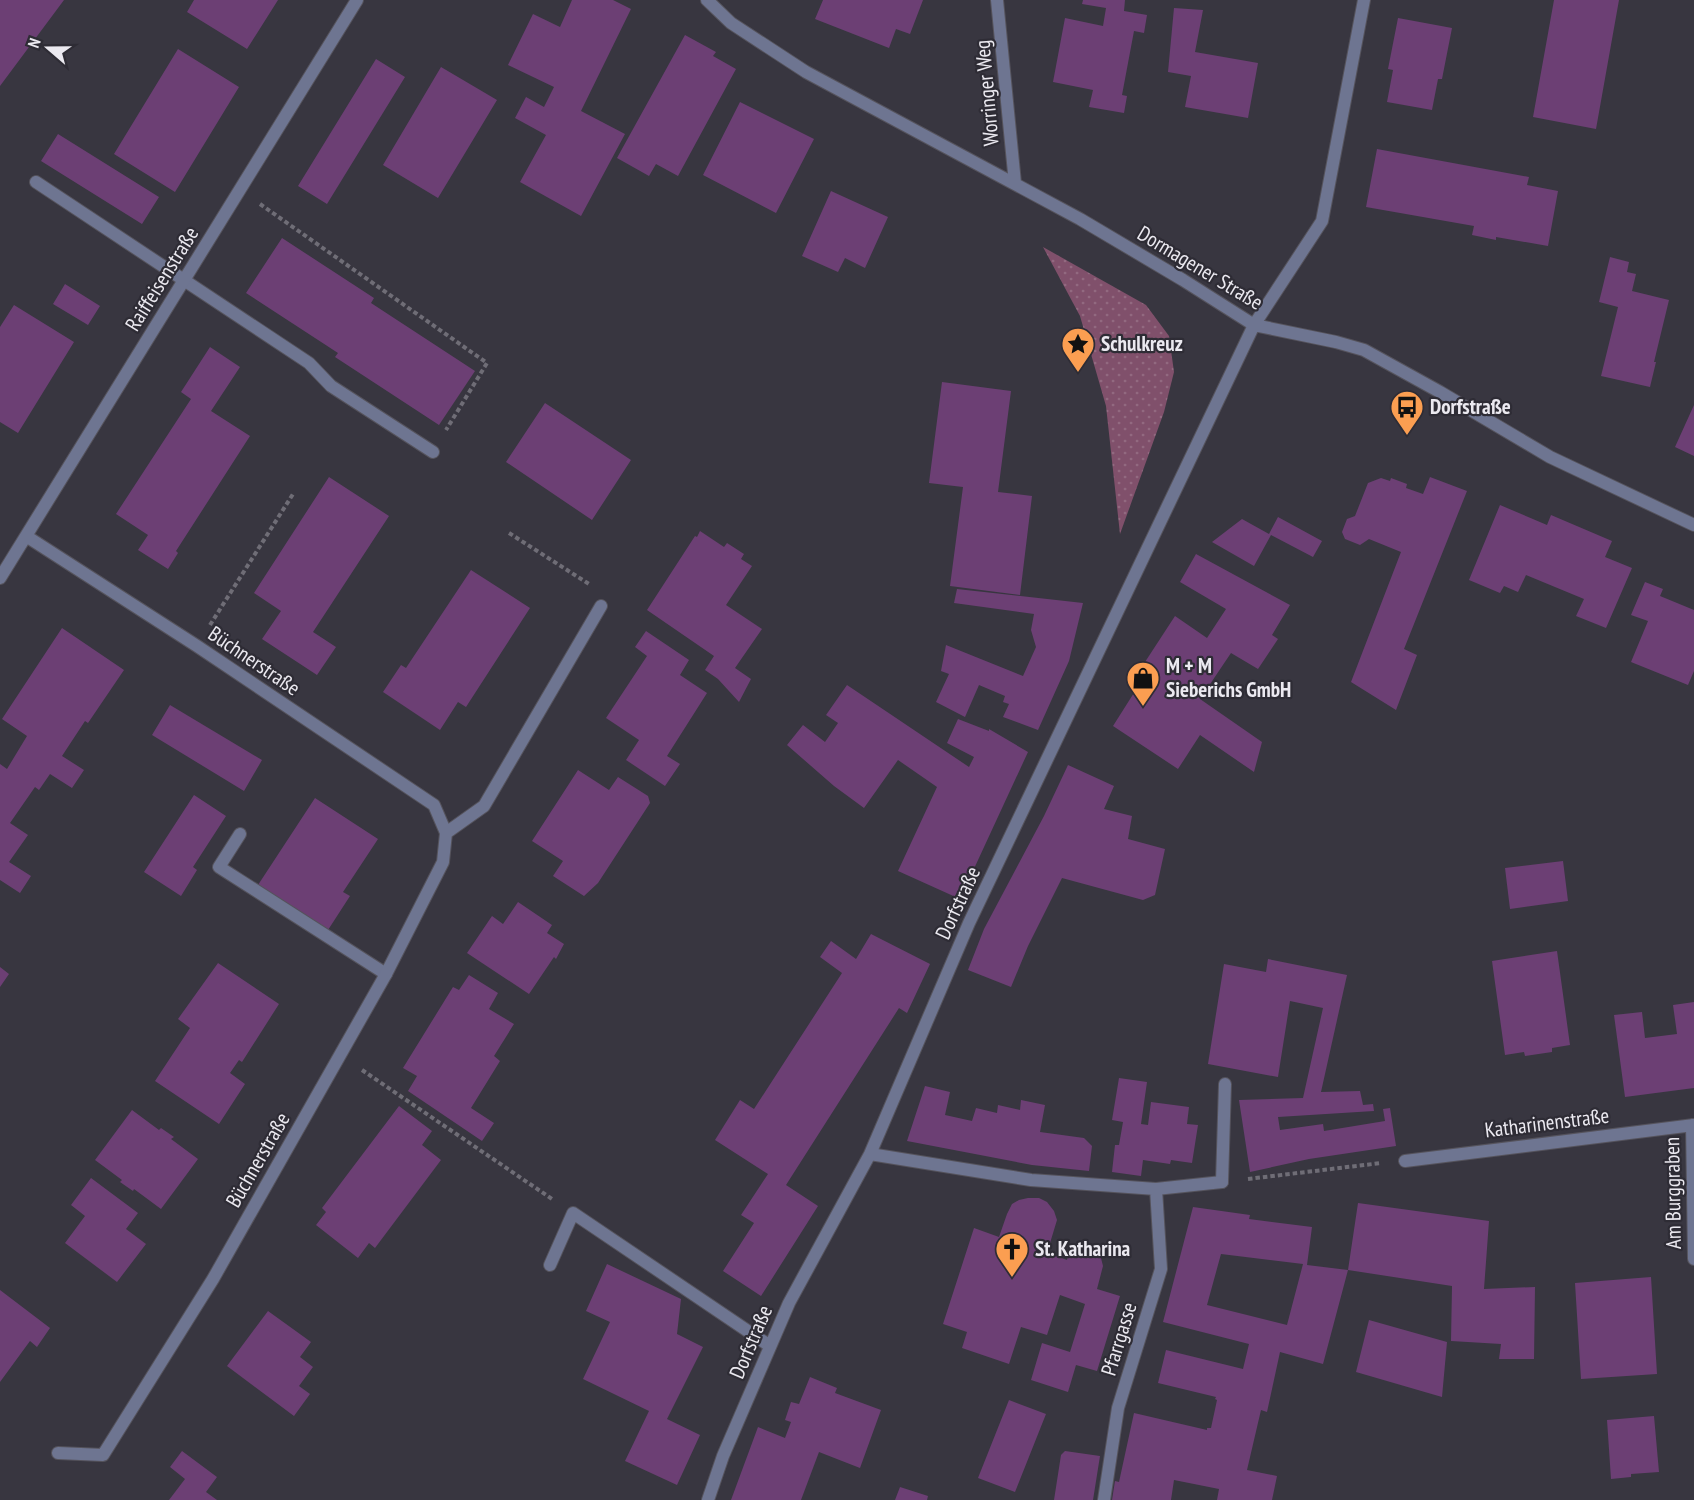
<svg xmlns="http://www.w3.org/2000/svg" width="1694" height="1500" font-family="'PT Sans Narrow',sans-serif">
<style>
.green{fill:url(#green-dots)}
.building{fill:#6c3f74;fill-rule:evenodd}
.lines{fill:none;stroke-linecap:round;stroke-linejoin:round}
.service-casing{stroke:#55535c;stroke-width:14}
.minor-casing{stroke:#55535c;stroke-width:14}
.path{stroke:#6f6d76;stroke-width:4;stroke-dasharray:4.5 3;stroke-linecap:butt}
.service{stroke:#6e7591;stroke-width:12}
.minor{stroke:#6e7591;stroke-width:12}
.labels{text-anchor:middle;stroke-width:4.5;stroke-linejoin:round;paint-order:stroke}
.street-label{font-size:21px;fill:#ebe9f0;stroke:#2e2c35}
.poi-label{font-size:21px;font-weight:bold;fill:#ebe9f0;stroke:#2e2c35;text-anchor:start}
</style>
<defs>
<pattern id="green-dots" width="8" height="8" patternUnits="userSpaceOnUse" patternTransform="scale(1.5)"><rect width="8" height="8" fill="#80506b"/><path d="M2 2h.1M6 6h.1" fill="none" stroke="#926980" stroke-width="1.8" stroke-linecap="round"/></pattern>
</defs>
<rect width="100%" height="100%" fill="#383640"/>
<!-- green -->
<path class="green" d="M 1043,247 L 1146,305 L 1169,336 L 1174,372 L 1164,412 L 1120,534 L 1106,406 L 1080,316 Z"/>
<!-- building -->
<path class="building" d="M 0,0 L 64,0 L 0,86 Z
M 194,0 L 278,0 L 247,49 L 187,12 Z
M 572,0 L 613,0 L 631,9 L 581,111 L 625,134 L 581,216 L 520,182 L 546,135 L 515,118 L 526,97 L 544,107 L 554,87 L 508,65 L 533,14 L 560,27 Z
M 823,0 L 923,0 L 910,34 L 896,29 L 889,48 L 815,19 Z
M 1083,0 L 1125,0 L 1124,11 L 1147,15 L 1144,33 L 1134,31 L 1122,95 L 1127,96 L 1124,113 L 1089,107 L 1093,90 L 1053,82 L 1065,18 L 1103,26 L 1106,8 L 1082,4 Z
M 1554,0 L 1619,0 L 1596,129 L 1533,117 Z
M 1174,8 L 1203,10 L 1195,52 L 1258,63 L 1248,118 L 1185,107 L 1191,76 L 1168,72 Z
M 1398,18 L 1452,28 L 1442,79 L 1438,79 L 1432,110 L 1387,102 L 1393,70 L 1388,69 Z
M 685,35 L 716,52 L 713,56 L 736,69 L 678,176 L 656,164 L 649,176 L 617,158 Z
M 178,49 L 239,87 L 175,192 L 114,154 Z
M 376,59 L 405,77 L 327,204 L 298,186 Z
M 441,67 L 497,100 L 438,198 L 383,165 Z
M 740,102 L 814,139 L 776,213 L 703,175 Z
M 58,134 L 159,197 L 142,224 L 41,161 Z
M 1377,149 L 1529,177 L 1527,185 L 1558,191 L 1548,246 L 1496,237 L 1496,240 L 1472,235 L 1474,226 L 1366,207 Z
M 831,191 L 888,217 L 865,268 L 845,258 L 838,272 L 802,256 Z
M 282,238 L 374,298 L 371,303 L 475,371 L 439,425 L 335,357 L 338,353 L 246,293 Z
M 1610,257 L 1629,262 L 1627,272 L 1636,274 L 1632,291 L 1669,300 L 1654,362 L 1656,362 L 1650,387 L 1601,376 L 1618,307 L 1599,302 Z
M 65,284 L 100,306 L 88,325 L 53,304 Z
M 14,305 L 74,342 L 18,433 L 0,422 L 0,327 Z
M 210,347 L 240,367 L 211,411 L 250,436 L 176,551 L 178,553 L 168,569 L 138,550 L 148,535 L 116,514 L 191,399 L 181,392 Z
M 942,382 L 1011,391 L 998,492 L 1032,496 L 1020,595 L 950,586 L 963,487 L 929,483 Z
M 545,403 L 631,460 L 592,520 L 506,462 Z
M 1694,405 L 1694,456 L 1675,447 Z
M 329,477 L 389,516 L 313,632 L 336,647 L 317,675 L 262,639 L 281,611 L 254,593 Z
M 1430,477 L 1467,491 L 1404,649 L 1417,655 L 1396,710 L 1351,682 L 1401,552 L 1369,539 L 1360,545 L 1345,539 L 1342,532 L 1347,519 L 1355,516 L 1368,483 L 1381,478 L 1390,481 L 1391,478 L 1407,484 L 1406,488 L 1423,494 Z
M 1500,505 L 1547,525 L 1551,515 L 1612,541 L 1605,557 L 1632,568 L 1606,628 L 1576,616 L 1584,599 L 1526,575 L 1518,592 L 1504,586 L 1500,593 L 1469,580 Z
M 1278,517 L 1322,541 L 1313,557 L 1271,535 L 1254,566 L 1212,542 L 1242,519 L 1269,534 Z
M 700,531 L 724,547 L 727,543 L 744,554 L 741,559 L 752,566 L 726,605 L 762,629 L 735,668 L 751,679 L 739,702 L 718,679 L 705,670 L 714,656 L 647,610 L 695,536 L 697,537 Z
M 1196,554 L 1290,605 L 1272,635 L 1278,639 L 1258,669 L 1231,653 L 1200,699 L 1262,742 L 1254,772 L 1200,735 L 1178,769 L 1113,726 L 1151,666 L 1145,662 L 1175,616 L 1207,638 L 1226,609 L 1180,582 Z
M 471,570 L 530,608 L 466,707 L 458,702 L 440,730 L 383,692 L 401,665 L 406,668 Z
M 1645,582 L 1663,589 L 1660,596 L 1694,610 L 1694,671 L 1688,685 L 1631,662 L 1648,621 L 1631,615 Z
M 957,589 L 1083,603 L 1069,661 L 1038,730 L 1003,717 L 1009,704 L 1003,702 L 1005,696 L 979,685 L 965,717 L 936,702 L 949,674 L 941,671 L 946,645 L 1023,676 L 1036,647 L 1031,630 L 1034,614 L 954,603 Z
M 62,628 L 124,670 L 88,723 L 85,721 L 62,756 L 84,770 L 72,788 L 50,774 L 39,790 L 35,787 L 10,823 L 28,835 L 9,862 L 31,876 L 20,893 L 0,880 L 0,764 L 7,769 L 27,736 L 2,719 Z
M 646,631 L 689,660 L 680,675 L 707,693 L 667,756 L 680,764 L 665,786 L 626,760 L 639,740 L 606,718 L 647,656 L 635,647 Z
M 847,685 L 969,767 L 974,757 L 947,743 L 958,719 L 989,731 L 989,729 L 1028,752 L 960,899 L 898,871 L 937,787 L 898,760 L 864,808 L 834,786 L 787,745 L 803,725 L 825,742 L 838,723 L 826,715 Z
M 170,705 L 262,760 L 244,791 L 152,735 Z
M 1068,765 L 1114,786 L 1104,809 L 1132,816 L 1128,839 L 1165,849 L 1155,895 L 1143,900 L 1062,878 L 1028,946 L 1011,987 L 968,970 L 984,929 L 1044,816 Z
M 578,770 L 609,790 L 618,777 L 648,796 L 650,803 L 598,883 L 584,896 L 553,876 L 563,861 L 532,841 Z
M 194,795 L 226,816 L 193,867 L 197,870 L 181,896 L 144,872 Z
M 315,798 L 378,839 L 343,892 L 350,896 L 328,930 L 258,885 Z
M 1563,861 L 1568,901 L 1510,909 L 1505,868 Z
M 518,902 L 552,925 L 547,933 L 564,944 L 556,959 L 554,957 L 529,994 L 467,953 L 492,916 L 503,924 Z
M 871,934 L 930,964 L 907,1013 L 899,1008 L 786,1185 L 818,1206 L 761,1296 L 723,1271 L 754,1223 L 741,1215 L 768,1174 L 715,1140 L 740,1100 L 754,1109 L 842,973 L 820,957 L 831,941 L 856,959 Z
M 1557,951 L 1570,1045 L 1552,1048 L 1552,1052 L 1525,1056 L 1524,1052 L 1505,1055 L 1492,961 Z
M 1268,959 L 1347,975 L 1321,1092 L 1360,1091 L 1363,1105 L 1373,1104 L 1374,1111 L 1278,1117 L 1280,1130 L 1323,1124 L 1324,1131 L 1385,1121 L 1383,1109 L 1390,1108 L 1396,1146 L 1309,1159 L 1250,1172 L 1239,1100 L 1303,1098 L 1323,1008 L 1290,1001 L 1278,1077 L 1208,1064 L 1224,964 L 1266,972 Z
M 218,963 L 279,1004 L 242,1062 L 239,1060 L 230,1073 L 245,1084 L 219,1124 L 155,1081 L 190,1028 L 178,1019 Z
M 0,967 L 9,974 L 0,987 Z
M 469,975 L 498,993 L 489,1009 L 514,1024 L 494,1056 L 500,1061 L 471,1108 L 494,1123 L 482,1141 L 408,1091 L 417,1076 L 403,1068 L 453,987 L 459,990 Z
M 1694,1002 L 1694,1088 L 1625,1097 L 1614,1015 L 1642,1012 L 1645,1038 L 1677,1034 L 1673,1005 Z
M 1119,1078 L 1147,1082 L 1141,1124 L 1148,1125 L 1151,1102 L 1189,1107 L 1187,1124 L 1198,1125 L 1192,1163 L 1171,1160 L 1170,1164 L 1143,1160 L 1141,1176 L 1112,1172 L 1115,1145 L 1119,1145 L 1123,1122 L 1112,1120 Z
M 925,1086 L 950,1092 L 945,1115 L 972,1121 L 976,1108 L 997,1113 L 998,1105 L 1020,1110 L 1021,1100 L 1045,1105 L 1040,1132 L 1084,1138 L 1092,1146 L 1089,1171 L 1032,1165 L 907,1141 Z
M 399,1106 L 432,1131 L 422,1145 L 441,1160 L 375,1248 L 369,1243 L 358,1258 L 316,1225 L 326,1212 L 322,1208 Z
M 132,1110 L 159,1130 L 161,1128 L 174,1137 L 171,1139 L 198,1159 L 161,1209 L 134,1189 L 133,1191 L 120,1182 L 122,1180 L 95,1160 Z
M 91,1178 L 138,1213 L 126,1229 L 146,1244 L 117,1282 L 65,1243 L 85,1216 L 71,1205 Z
M 1028,1198 L 1039,1198 L 1047,1202 L 1054,1211 L 1057,1220 L 1047,1253 L 1067,1260 L 1068,1255 L 1078,1247 L 1090,1249 L 1100,1254 L 1103,1266 L 1097,1289 L 1120,1296 L 1097,1371 L 1076,1365 L 1068,1392 L 1031,1380 L 1042,1343 L 1070,1352 L 1085,1304 L 1060,1295 L 1047,1335 L 1021,1327 L 1009,1364 L 962,1348 L 967,1332 L 943,1324 L 974,1228 L 999,1237 L 1007,1214 L 1012,1204 L 1019,1200 Z
M 1358,1203 L 1489,1221 L 1484,1289 L 1535,1287 L 1534,1359 L 1499,1359 L 1501,1344 L 1451,1341 L 1452,1286 L 1348,1270 Z
M 1193,1207 L 1250,1215 L 1249,1219 L 1312,1227 L 1307,1265 L 1348,1270 L 1323,1364 L 1280,1352 L 1267,1412 L 1261,1410 L 1247,1470 L 1277,1476 L 1272,1500 L 1217,1500 L 1219,1489 L 1174,1480 L 1171,1500 L 1112,1500 L 1115,1481 L 1119,1482 L 1134,1413 L 1207,1430 L 1207,1428 L 1211,1428 L 1217,1400 L 1215,1399 L 1216,1397 L 1158,1383 L 1166,1350 L 1243,1369 L 1249,1344 L 1163,1322 ZM 1221,1254 L 1303,1264 L 1287,1325 L 1207,1305 Z
M 607,1264 L 681,1299 L 677,1334 L 703,1347 L 667,1419 L 700,1435 L 677,1485 L 625,1461 L 649,1411 L 583,1379 L 610,1322 L 586,1311 Z
M 1651,1277 L 1657,1374 L 1581,1379 L 1575,1283 Z
M 0,1290 L 50,1328 L 37,1347 L 30,1341 L 0,1382 Z
M 268,1311 L 311,1342 L 300,1357 L 313,1367 L 299,1386 L 310,1394 L 294,1416 L 227,1366 Z
M 1369,1320 L 1447,1342 L 1442,1397 L 1356,1372 Z
M 810,1377 L 837,1388 L 835,1393 L 881,1410 L 860,1468 L 819,1452 L 801,1500 L 731,1500 L 758,1427 L 785,1438 L 791,1422 L 785,1420 L 791,1402 L 799,1404 Z
M 1009,1400 L 1046,1414 L 1015,1492 L 978,1478 Z
M 1654,1416 L 1659,1472 L 1631,1474 L 1631,1477 L 1611,1479 L 1607,1420 Z
M 182,1451 L 217,1477 L 206,1492 L 217,1500 L 169,1500 L 185,1479 L 170,1467 Z
M 1065,1451 L 1100,1456 L 1093,1500 L 1054,1500 L 1061,1455 Z
M 900,1487 L 928,1496 L 927,1500 L 895,1500 Z"/>
<g class="lines">
<defs>
<path id="service" d="M 36,182 L 309,363 L 331,386 L 433,452
M 240,834 L 219,867 L 386,974
M 1222,1182 L 1225,1084
M 550,1265 L 573,1213 L 770,1346"/>
<path id="minor" d="M 707,0 L 731,23 L 806,72 L 1080,219 L 1183,280 L 1254,325 L 1336,342 L 1364,350 L 1440,392 L 1550,457 L 1694,525
M 997,0 L 1015,183
M 26,536 L 197,646 L 434,805 L 446,833 L 443,862 L 386,974 L 213,1279 L 103,1455 L 58,1453
M 0,578 L 357,0
M 446,833 L 484,806 L 601,606
M 1692,1125 L 1694,1259
M 870,1154 L 1031,1180 L 1156,1189 L 1222,1182
M 1405,1161 L 1694,1125
M 708,1500 L 723,1456 L 789,1303 L 870,1154 L 969,923 L 1254,325 L 1322,221 L 1364,0
M 1104,1500 L 1118,1408 L 1161,1269 L 1156,1189"/>
</defs>
<!-- service casing -->
<use href="#service" class="service-casing"/>
<!-- minor casing -->
<use href="#minor" class="minor-casing"/>
<!-- path -->
<path class="path" d="M 260,204 L 487,363 L 446,430
M 509,533 L 589,584
M 210,625 L 293,494
M 362,1070 L 552,1199
M 1248,1179 L 1381,1163"/>
<!-- service -->
<use href="#service" class="service"/>
<!-- minor -->
<use href="#minor" class="minor"/>
</g>
<!-- icons -->
<defs>
<symbol id="sight-pin" viewBox="-11 -11 22 30"><path d="M0 17L-7.5 6A9.5 9.5 0 1 1 7.5 6Z" fill="#fb9e51" stroke="#2e2c35"/><path d="M0-6L1.8-2.2L6-1.7L2.9 1.2L3.7 5.4L0 3.3L-3.7 5.4L-2.9 1.2L-6-1.7L-1.8-2.2Z" fill="#111"/></symbol>
<symbol id="bus-pin" viewBox="-11 -11 22 30"><path d="M0 17L-7.5 6A9.5 9.5 0 1 1 7.5 6Z" fill="#fb9e51" stroke="#2e2c35"/><path d="M-5-6H5V4H4V6H2V4H-2V6H-4V4H-5ZM-3.5-4V0h7V-4ZM-3.5 1.2v1.5H-2V1.2ZM2 1.2v1.5H3.5V1.2Z" fill="#111"/></symbol>
<symbol id="shop-pin" viewBox="-11 -11 22 30"><path d="M0 17L-7.5 6A9.5 9.5 0 1 1 7.5 6Z" fill="#fb9e51" stroke="#2e2c35"/><path d="M-5-2.5h2.3a2.7 3.5 0 0 1 5.4 0H5L5.5 6h-11ZM-1.5-2.5h3a1.5 2.3 0 0 0-3 0Z" fill="#111"/></symbol>
<symbol id="church-pin" viewBox="-11 -11 22 30"><path d="M0 17L-7.5 6A9.5 9.5 0 1 1 7.5 6Z" fill="#fb9e51" stroke="#2e2c35"/><path d="M-1.2-6h2.4v3.5h3.3v2.4h-3.3V6h-2.4V-.1h-3.3v-2.4h3.3Z" fill="#111"/></symbol>
</defs>
<g fill-rule="evenodd">
<use href="#sight-pin" x="1059" y="325" width="38" height="52"/>
<use href="#bus-pin" x="1388" y="388" width="38" height="52"/>
<use href="#shop-pin" x="1124" y="659" width="38" height="52"/>
<use href="#church-pin" x="993" y="1230" width="38" height="52"/>
</g>
<g class="labels">
<!-- street labels -->
<g class="street-label">
<text transform="translate(987 93) rotate(-95)" y="7">Worringer Weg</text>
<text transform="translate(1200 268) rotate(31)" y="7">Dormagener Straße</text>
<text transform="translate(162 279) rotate(-58)" y="7">Raiffeisenstraße</text>
<text transform="translate(254 661) rotate(34)" y="7">Büchnerstraße</text>
<text transform="translate(958 903) rotate(-65)" y="7">Dorfstraße</text>
<text transform="translate(1547 1123) rotate(-7)" y="7">Katharinenstraße</text>
<text transform="translate(258 1160) rotate(-60)" y="7">Büchnerstraße</text>
<text transform="translate(1673 1193) rotate(-91)" y="7">Am Burggraben</text>
<text transform="translate(1119 1339) rotate(-73)" y="7">Pfarrgasse</text>
<text transform="translate(751 1342) rotate(-67)" y="7">Dorfstraße</text>
</g>
<!-- poi labels -->
<g class="poi-label">
<text x="1101" y="351">Schulkreuz</text>
<text x="1430" y="414">Dorfstraße</text>
<text x="1166" y="673">M + M<tspan x="1166" dy="24">Sieberichs GmbH</tspan></text>
<text x="1035" y="1256">St. Katharina</text>
</g>
</g>
<!-- north arrow -->
<g transform="translate(48 48) rotate(290)" stroke="#2e2c35" stroke-width="4.5" paint-order="stroke">
<path d="M0-4.5L10 22L0 15L-10 22Z" fill="#ebe9f0"/>
<text y="-9" font-size="16" font-weight="bold" text-anchor="middle" fill="#ebe9f0">N</text>
</g>
</svg>
